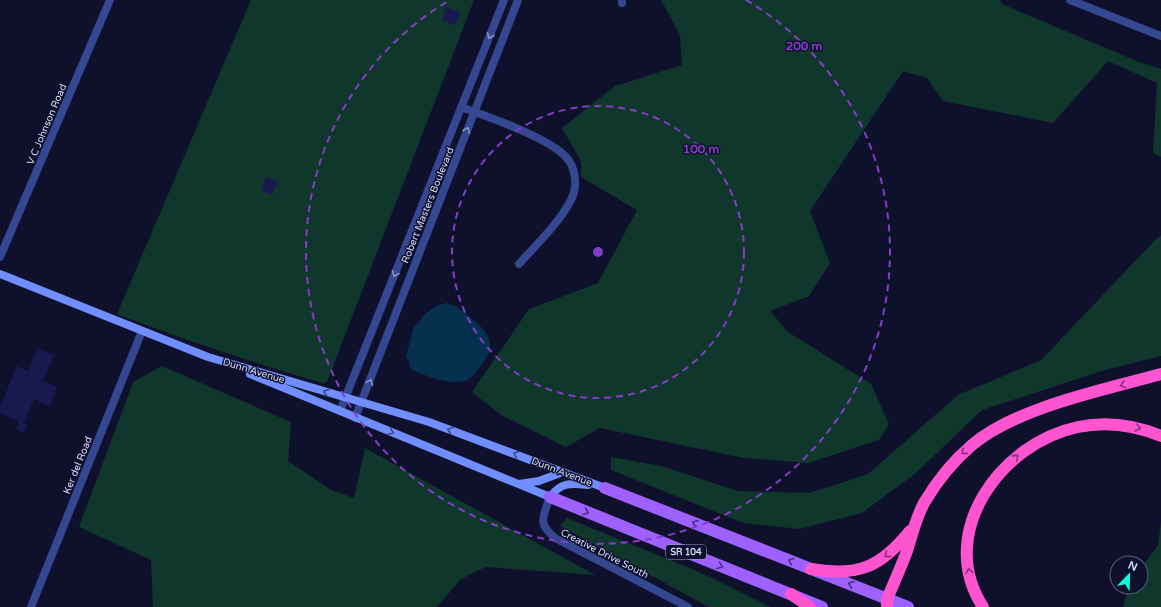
<svg xmlns="http://www.w3.org/2000/svg" width="1161" height="607" font-family="'Varela Round',sans-serif">
<style>
.green{fill:#10372c}
.water{fill:#05314e}
.building{fill:#181a4f}
.lines{fill:none;stroke-linecap:round;stroke-linejoin:round}
.street{stroke:#344790;stroke-width:8}
.secondary{stroke:#708eff;stroke-width:8}
.primary{stroke:#9e60ff;stroke-width:12}
.highway{stroke:#ff54cf;stroke-width:12}
.oneway{stroke:#8692c8}
.oneway2{stroke:#86327e}
.oneway3{stroke:#3a498b}
.oneway4{stroke:#483080}
.ring{fill:none;stroke:#843ec5;stroke-width:2;stroke-dasharray:7 5}
.labels{text-anchor:middle;stroke-width:3;stroke-linejoin:round;paint-order:stroke}
.shield{fill:#0e102c;stroke:#9ca0c0;stroke-width:1}
.shield-label{font-size:9px;font-weight:bold;fill:#d9deff}
.street-label{font-size:10px;fill:#d9deff;stroke:#0e102c}
.centre{fill:#843ec5;stroke:#0e102c;stroke-width:2}
.ring-label{font-size:12px;text-anchor:middle;font-weight:bold;fill:#843ec5;stroke:#0e102c;stroke-width:3;stroke-linejoin:round;paint-order:stroke}
</style>
<rect width="100%" height="100%" fill="#0e102c"/>
<!-- green -->
<path class="green" d="M 251,0 L 474,0 L 327,382 L 323,383 C 253,363 185,340 117,314 Z
M 661,0 L 1000,0 L 1002,4 L 1139,62 L 1161,69 L 1161,157 L 1153,153 L 1157,83 L 1108,61 L 1053,123 L 943,101 L 927,78 L 903,71 L 810,211 L 830,263 L 809,296 L 770,311 L 788,332 L 871,384 L 889,424 L 879,440 L 808,463 L 744,458 L 600,428 L 566,447 L 501,415 L 472,392 L 529,309 L 598,283 L 637,210 L 581,177 L 581,161 L 562,128 L 615,86 L 682,65 L 680,35 Z
M 1161,236 L 1161,356 L 1105,370 L 982,410 L 916,473 L 862,513 L 799,529 L 743,523 L 611,470 L 611,457 L 661,466 L 738,491 L 810,493 L 868,474 L 958,395 L 1041,360 L 1158,237 Z
M 162,366 L 291,422 L 288,461 L 331,490 L 354,498 L 365,448 L 595,575 L 485,567 L 461,579 L 437,607 L 153,607 L 151,560 L 79,527 L 133,382 Z
M 567,518 L 699,572 L 771,607 L 709,607 L 560,526 Z
M 1161,522 L 1161,607 L 1123,607 L 1128,587 L 1141,587 L 1141,568 L 1158,545 Z"/>
<!-- water -->
<path class="water" d="M 447,303 C 456,305 463,311 470,317 C 489,333 499,344 480,367 C 476,372 472,379 465,381 C 448,385 427,376 412,370 L 406,356 L 413,329 L 425,314 L 436,306 Z"/>
<!-- building -->
<path class="building" d="M 446,7 L 460,12 L 455,25 L 442,20 Z
M 266,177 L 278,181 L 272,195 L 261,191 Z
M 37,348 L 54,355 L 43,381 L 57,387 L 50,406 L 34,399 L 24,423 L 0,413 L 0,407 L 17,366 L 28,371 Z
M 19,421 L 27,425 L 24,433 L 16,429 Z"/>
<g class="lines">
<!-- street -->
<path class="street" d="M 622,0 L 622,3
M 1070,0 L 1161,36
M 461,107 C 488,117 548,137 566,157 C 576,168 578,187 571,200 C 559,223 537,244 519,264
M 0,257 L 110,0
M 340,411 L 504,0
M 355,418 L 518,0
M 550,497 C 543,517 537,523 555,538 L 688,607
M 31,607 L 142,331"/>
<!-- secondary -->
<path class="secondary" d="M 0,274 L 208,357 L 429,422 L 605,488
M 250,374 L 550,497 C 561,482 571,483 588,485
M 519,484 L 539,481 L 563,472"/>
<!-- primary -->
<path class="primary" d="M 605,488 L 908,607
M 550,497 L 822,607"/>
<!-- highway -->
<path class="highway" d="M 811,569 C 858,577 881,567 910,531
M 791,594 L 810,607
M 887,607 L 887,599 C 894,583 901,567 907,551 C 912,534 916,518 924,503 C 937,481 953,461 972,445 C 1017,407 1104,390 1161,374
M 983,607 C 935,533 1001,443 1078,427 C 1107,421 1134,425 1161,436"/>
</g>
<!-- one-way arrows -->
<defs><path id="oneway-chevron" d="M-2-3.5L2.5 0L-2 3.5" fill="none" stroke-width="1.6" stroke-linecap="round" stroke-linejoin="round"/></defs>
<g class="oneway">
<use href="#oneway-chevron" transform="translate(490 36) rotate(112)"/>
<use href="#oneway-chevron" transform="translate(467 130) rotate(-68)"/>
<use href="#oneway-chevron" transform="translate(395 274) rotate(112)"/>
<use href="#oneway-chevron" transform="translate(370 382) rotate(-68)"/>
</g>
<g class="oneway2">
<use href="#oneway-chevron" transform="translate(1123 385) rotate(164)"/>
<use href="#oneway-chevron" transform="translate(1138 428) rotate(14)"/>
<use href="#oneway-chevron" transform="translate(964 452) rotate(137)"/>
<use href="#oneway-chevron" transform="translate(1016 457) rotate(-41)"/>
<use href="#oneway-chevron" transform="translate(887 555) rotate(143)"/>
<use href="#oneway-chevron" transform="translate(969 571) rotate(-101)"/>
</g>
<g class="oneway3">
<use href="#oneway-chevron" transform="translate(326 392) rotate(-163)"/>
<use href="#oneway-chevron" transform="translate(450 430) rotate(-160)"/>
<use href="#oneway-chevron" transform="translate(391 432) rotate(22)"/>
<use href="#oneway-chevron" transform="translate(516 454) rotate(-159)"/>
</g>
<g class="oneway4">
<use href="#oneway-chevron" transform="translate(586 512) rotate(22)"/>
<use href="#oneway-chevron" transform="translate(695 523) rotate(-159)"/>
<use href="#oneway-chevron" transform="translate(791 561) rotate(-159)"/>
<use href="#oneway-chevron" transform="translate(720 566) rotate(22)"/>
<use href="#oneway-chevron" transform="translate(851 584) rotate(-158)"/>
</g>
<!-- distance rings -->
<g class="ring">
<circle cx="598" cy="252" r="146"/>
<path d="M746 0A292 292 0 1 1 450 0"/>
</g>
<g class="labels">
<!-- shield labels -->
<rect class="shield" x="666" y="545" width="40" height="14" rx="3"/>
<g class="shield-label">
<text x="686" y="555">SR 104</text>
</g>
<!-- street labels -->
<g class="street-label">
<text transform="translate(46 124) rotate(-67)" y="4">V C Johnson Road</text>
<text transform="translate(427 205) rotate(-68)" y="4">Robert Masters Boulevard</text>
<text transform="translate(254 370) rotate(17)" y="4">Dunn Avenue</text>
<text transform="translate(77 465) rotate(-68)" y="4">Ker del Road</text>
<text transform="translate(562 471) rotate(21)" y="4">Dunn Avenue</text>
<text transform="translate(605 553) rotate(27)" y="4">Creative Drive South</text>
</g>
</g>
<circle cx="598" cy="252" r="6" class="centre"/>
<g class="ring-label">
<text x="804" y="50">200 m</text>
<text x="701" y="153">100 m</text>
</g>
<!-- north arrow -->
<g transform="translate(1129 575) rotate(23)"><circle r="19" fill="#0e102c" stroke="#5f6280"/>
<path d="M0-3L7 15L0 10L-7 15Z" fill="#05ffdc"/>
<text y="-6" font-size="11" font-weight="bold" text-anchor="middle" fill="#d9deff">N</text>
</g>
</svg>
